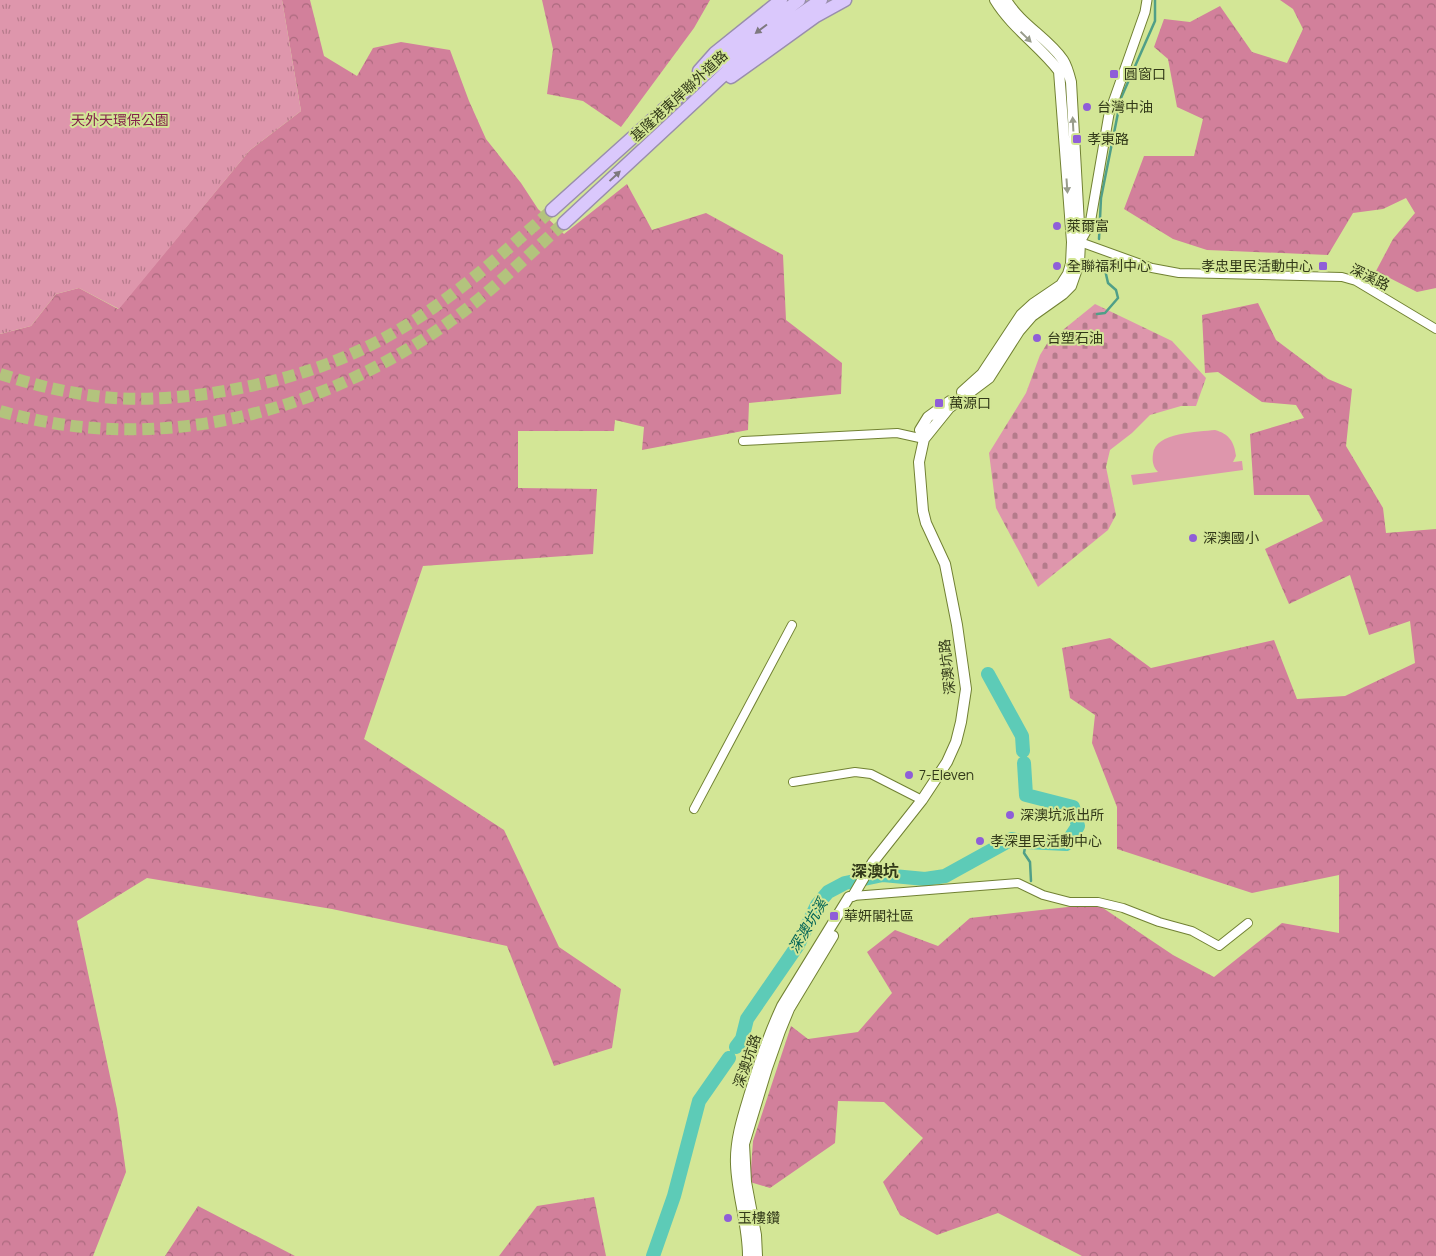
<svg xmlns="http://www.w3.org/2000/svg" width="1436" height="1256" font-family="Manrope,'Noto Sans TC',sans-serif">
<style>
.forest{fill:url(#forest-crowns)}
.cemetery{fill:url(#cemetery-stones)}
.park{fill:url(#park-tufts)}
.garden{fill:#de96ac}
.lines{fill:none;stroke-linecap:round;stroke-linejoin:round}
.stream{stroke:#509f88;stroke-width:2.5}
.river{stroke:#5dcbb7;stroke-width:14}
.trunk-tunnel{stroke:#b3c37d;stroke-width:12;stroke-dasharray:12 6;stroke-linecap:butt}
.minor-casing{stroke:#718133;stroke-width:10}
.tertiary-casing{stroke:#718133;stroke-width:11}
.secondary-casing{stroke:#718133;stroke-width:12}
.trunk-casing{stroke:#998eac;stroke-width:15}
.minor{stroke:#fff;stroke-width:8}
.tertiary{stroke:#fff;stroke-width:9}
.secondary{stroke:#fff;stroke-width:10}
.trunk{stroke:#dac8fc;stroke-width:12}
.oneway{fill:#7e797f}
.oneway2{fill:#989c8c}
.poi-dot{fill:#8f5ed8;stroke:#d3e696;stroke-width:2}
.labels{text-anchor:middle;stroke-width:4;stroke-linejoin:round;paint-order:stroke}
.poi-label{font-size:14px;fill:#323919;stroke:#d3e696;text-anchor:start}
.street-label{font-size:14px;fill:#323919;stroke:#d3e696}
.park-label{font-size:14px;fill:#82214a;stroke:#d3e696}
.water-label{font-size:15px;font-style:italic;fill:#036557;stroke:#d3e696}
.quarter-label{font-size:16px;font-weight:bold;fill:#323919;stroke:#d3e696}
</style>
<defs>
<pattern id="forest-crowns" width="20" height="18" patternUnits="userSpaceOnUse" patternTransform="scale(1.25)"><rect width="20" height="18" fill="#d2809b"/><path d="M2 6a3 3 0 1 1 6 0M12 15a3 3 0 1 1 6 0" fill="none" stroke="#ab6a7e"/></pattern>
<pattern id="cemetery-stones" width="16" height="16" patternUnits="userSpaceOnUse" patternTransform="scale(1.25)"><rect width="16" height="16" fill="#de96ac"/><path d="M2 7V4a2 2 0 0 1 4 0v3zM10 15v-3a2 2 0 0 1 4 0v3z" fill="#b57b8b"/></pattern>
<pattern id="park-tufts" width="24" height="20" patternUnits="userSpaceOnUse" patternTransform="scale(1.25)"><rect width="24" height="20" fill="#de96ac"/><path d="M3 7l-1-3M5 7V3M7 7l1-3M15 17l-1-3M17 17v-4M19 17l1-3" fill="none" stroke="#b57b8b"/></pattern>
</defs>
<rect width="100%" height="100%" fill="#d3e696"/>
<!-- forest -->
<path class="forest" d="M 282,0 L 310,0 L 324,56 L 357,76 L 373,48 L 401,42 L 450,50 L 469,101 L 486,139 L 521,183 L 538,209 L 564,234 L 627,184 L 652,230 L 706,213 L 783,255 L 786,320 L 842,363 L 841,394 L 749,403 L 748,430 L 642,450 L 644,427 L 615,420 L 614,431 L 518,431 L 518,488 L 597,489 L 593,554 L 423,566 L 364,739 L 504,830 L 559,947 L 621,989 L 612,1048 L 554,1066 L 507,946 L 332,909 L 147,878 L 77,921 L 117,1109 L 126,1172 L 93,1256 L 0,1256 L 0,334 L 31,326 L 56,294 L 79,288 L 118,309 L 250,150 L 301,111 Z
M 542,0 L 710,0 L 694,28 L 621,127 L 583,101 L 547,94 L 553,49 Z
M 1280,0 L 1436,0 L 1436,288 L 1417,292 L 1376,271 L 1393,239 L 1415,213 L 1406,198 L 1383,209 L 1353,213 L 1328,255 L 1207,250 L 1173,239 L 1124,209 L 1144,156 L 1194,156 L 1203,119 L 1177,107 L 1168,59 L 1154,47 L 1164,19 L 1190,22 L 1220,6 L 1252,52 L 1287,63 L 1303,29 L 1293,9 Z
M 1258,303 L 1276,340 L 1328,379 L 1352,389 L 1346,446 L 1383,508 L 1386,533 L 1436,529 L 1436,1256 L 1082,1256 L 998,1213 L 937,1235 L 900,1215 L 883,1182 L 923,1138 L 884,1102 L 838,1101 L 835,1143 L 770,1188 L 750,1182 L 753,1141 L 791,1026 L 808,1039 L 858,1032 L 892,993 L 867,952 L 895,930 L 938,946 L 970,918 L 1077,906 L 1100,906 L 1173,955 L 1214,977 L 1282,923 L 1339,933 L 1339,875 L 1252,893 L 1117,849 L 1117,807 L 1092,743 L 1095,715 L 1070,698 L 1062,648 L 1110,638 L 1151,668 L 1274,640 L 1297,699 L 1345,696 L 1415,663 L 1410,621 L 1369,635 L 1350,575 L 1289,604 L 1265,549 L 1323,521 L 1309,495 L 1254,495 L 1250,434 L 1304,418 L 1296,405 L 1262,402 L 1218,372 L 1205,373 L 1202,315 Z
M 594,1197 L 606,1256 L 499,1256 L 537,1206 Z
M 198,1206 L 295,1256 L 165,1256 Z"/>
<!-- cemetery -->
<path class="cemetery" d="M 1095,304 L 1172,341 L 1206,378 L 1196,406 L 1181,406 L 1150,415 L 1132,433 L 1110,450 L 1106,467 L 1116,515 L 1108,530 L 1038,587 L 996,508 L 989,453 L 1026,393 L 1040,355 L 1048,342 Z"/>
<!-- park -->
<path class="park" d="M 0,0 L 282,0 L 301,111 L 250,150 L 119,309 L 79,288 L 56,294 L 31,326 L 0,334 Z"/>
<!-- garden -->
<path class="garden" d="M 1215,430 C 1229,434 1234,441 1236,456 L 1233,462 L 1242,461 L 1243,470 L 1133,485 L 1131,475 L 1158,472 C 1153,467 1152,461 1153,454 C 1155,432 1199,432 1215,430 Z"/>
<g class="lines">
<!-- stream -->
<path class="stream" d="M 1099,239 L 1101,198 L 1121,98 L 1155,21 L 1155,0
M 1097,314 L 1105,313 L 1118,298 L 1116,290 L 1108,283 L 1103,261
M 1026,842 L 1024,853 L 1030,862 L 1031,881"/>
<!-- river -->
<path class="river" d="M 988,674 L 1022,736 L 1023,751
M 736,1047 L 742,1039 L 747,1019 L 798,945 L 817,905 L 828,892 L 845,883 L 883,875 L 925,879 L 945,876 L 1012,839 L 1026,842 L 1066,844 L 1078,826 L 1073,807 L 1026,795 L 1024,763
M 653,1256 L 674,1196 L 699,1101 L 729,1058"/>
<!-- trunk-tunnel -->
<path class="trunk-tunnel" d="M 0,374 C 34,385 68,393 103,397 C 139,401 177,398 212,393 C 296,380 362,357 433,308 C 475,279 513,244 552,210
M 0,411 C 155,456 319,415 449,322 C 490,293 526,257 564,223"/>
<defs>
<path id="minor" d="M 1080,242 L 1152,268 L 1179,273 L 1342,277 L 1356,281 L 1436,329
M 743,441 L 897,433 L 924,439
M 793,782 L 855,772 L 871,774 L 922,800
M 694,809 L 792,625
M 853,896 L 1018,883 L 1043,895 L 1070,902 L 1098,902 L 1123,908 L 1159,922 L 1192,931 L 1219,946 L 1248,923"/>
<path id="tertiary" d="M 1078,242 L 1080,242 L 1090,224 L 1109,114 L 1145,12 L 1147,0"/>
<path id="secondary" d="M 962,392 L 982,374 L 1021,315 L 1033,304 L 1061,285 L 1068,274 L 1071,264 L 1072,242 L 1059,71 C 1040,46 1012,28 995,0
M 924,439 L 920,430 L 928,417 L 950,401
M 748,1256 C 748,1224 737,1195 736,1164 C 735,1140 743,1116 750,1093 C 759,1063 769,1034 782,1006 L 849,897 L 853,896 L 873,862 L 922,800 L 947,762 L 956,742 L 961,722 L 966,689 L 957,625 L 945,564 L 926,523 L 923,511 L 919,462 L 924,439 L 949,408 L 989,378 L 1019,331 L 1032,316 L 1063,294 L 1071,286 L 1079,263 L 1080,242 L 1071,82 C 1069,74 1067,66 1063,60 C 1048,38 1021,25 1006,0
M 757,1256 L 756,1235 L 746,1182 L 744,1144 L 767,1068 L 780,1031 L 789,1009 L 833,936"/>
<path id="trunk" d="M 699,71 L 715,53 L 781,0
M 731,77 L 816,16 L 845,0
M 552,210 L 662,111 L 735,49 L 799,0
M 564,223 L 732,67 L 766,38 L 821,0"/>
</defs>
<!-- minor casing -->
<use href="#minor" class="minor-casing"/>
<!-- tertiary casing -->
<use href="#tertiary" class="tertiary-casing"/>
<!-- secondary casing -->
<use href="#secondary" class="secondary-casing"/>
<!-- trunk casing -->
<use href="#trunk" class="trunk-casing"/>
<!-- minor -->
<use href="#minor" class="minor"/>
<!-- tertiary -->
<use href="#tertiary" class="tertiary"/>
<!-- secondary -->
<use href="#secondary" class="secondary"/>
<!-- trunk -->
<use href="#trunk" class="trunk"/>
</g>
<!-- one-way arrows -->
<defs><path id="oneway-solid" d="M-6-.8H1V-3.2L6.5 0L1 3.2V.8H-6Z" transform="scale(1.25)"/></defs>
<g class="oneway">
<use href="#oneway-solid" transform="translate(761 29) rotate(143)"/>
<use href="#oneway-solid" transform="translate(615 176) rotate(-43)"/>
</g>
<g class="oneway2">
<use href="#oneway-solid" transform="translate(1026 37) rotate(44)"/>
<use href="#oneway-solid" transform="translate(1073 124) rotate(-93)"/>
<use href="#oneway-solid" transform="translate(1067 186) rotate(86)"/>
</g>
<!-- markers -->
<g class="poi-dot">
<rect x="1109" y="69" width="10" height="10" rx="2.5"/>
<circle cx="1087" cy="107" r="5"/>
<rect x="1072" y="134" width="10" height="10" rx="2.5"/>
<circle cx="1057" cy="226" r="5"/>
<circle cx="1057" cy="266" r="5"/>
<rect x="1318" y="261" width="10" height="10" rx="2.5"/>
<circle cx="1037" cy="338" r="5"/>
<rect x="934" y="398" width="10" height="10" rx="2.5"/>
<circle cx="1193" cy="538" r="5"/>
<circle cx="909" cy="775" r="5"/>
<circle cx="1010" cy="815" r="5"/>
<circle cx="980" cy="841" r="5"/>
<rect x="829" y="911" width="10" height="10" rx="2.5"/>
<circle cx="728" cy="1218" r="5"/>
</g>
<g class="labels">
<!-- poi labels -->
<g class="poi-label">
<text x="1124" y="79">圓窗口</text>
<text x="1097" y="112">台灣中油</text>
<text x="1087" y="144">孝東路</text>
<text x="1067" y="231">萊爾富</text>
<text x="1067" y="271">全聯福利中心</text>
<text x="1313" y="271" text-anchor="end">孝忠里民活動中心</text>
<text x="1047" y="343">台塑石油</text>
<text x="949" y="408">萬源口</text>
<text x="1203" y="543">深澳國小</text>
<text x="919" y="780">7-Eleven</text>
<text x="1020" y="820">深澳坑派出所</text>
<text x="990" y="846">孝深里民活動中心</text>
<text x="844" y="921">華妍閣社區</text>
<text x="738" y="1223">玉樓鑽</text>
</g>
<!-- street labels -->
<g class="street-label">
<text transform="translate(679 96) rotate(-43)" y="5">基隆港東岸聯外道路</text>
<text transform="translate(1370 277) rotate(26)" y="5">深溪路</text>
<text transform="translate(947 667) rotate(-96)" y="5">深澳坑路</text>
<text transform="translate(747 1061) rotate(-71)" y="5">深澳坑路</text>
</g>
<!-- park labels -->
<g class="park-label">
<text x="120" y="125">天外天環保公園</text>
</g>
<!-- water labels -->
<g class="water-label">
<text transform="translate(808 926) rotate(-59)" y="5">深澳坑溪</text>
</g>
<!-- quarter labels -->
<g class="quarter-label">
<text x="875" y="877">深澳坑</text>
</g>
</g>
</svg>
